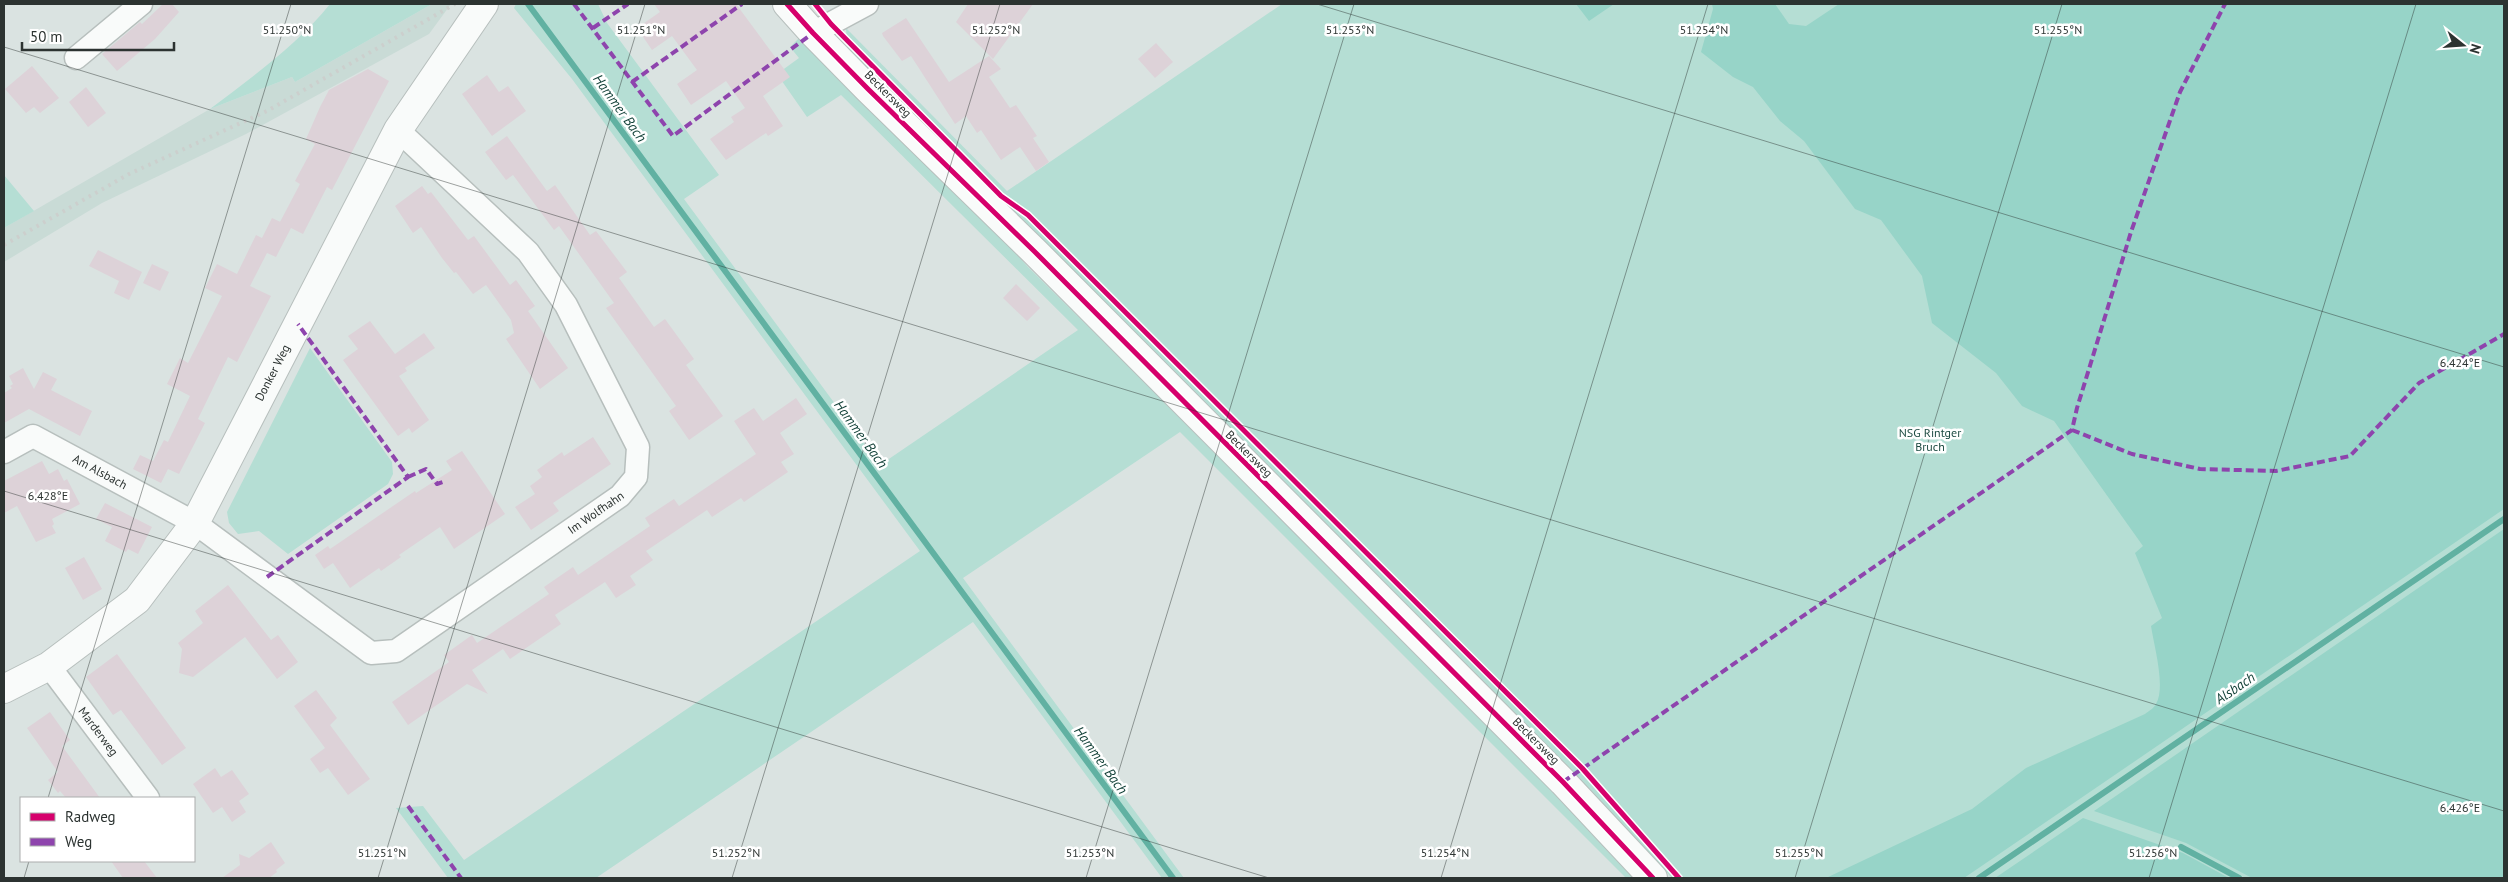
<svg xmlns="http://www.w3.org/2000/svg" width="2508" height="882" font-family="'PT Sans',sans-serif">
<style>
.built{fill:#c9dbd6}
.green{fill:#b5ded4}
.forest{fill:#97d4c8}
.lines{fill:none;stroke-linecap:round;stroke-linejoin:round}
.stream{stroke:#61b1a2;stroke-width:6}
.building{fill:#ddd2d8}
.street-casing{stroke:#b7bfbd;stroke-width:25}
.secondary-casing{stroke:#b7bfbd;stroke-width:30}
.street{stroke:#f9fbfa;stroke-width:22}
.secondary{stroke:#f9fbfa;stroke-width:28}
.rail{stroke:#cccfcd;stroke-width:4;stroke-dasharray:2.5 5;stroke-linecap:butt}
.quiet{stroke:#8e44ad;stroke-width:4;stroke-dasharray:8 4;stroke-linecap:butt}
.cycleway-casing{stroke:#fff;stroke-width:8}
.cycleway{stroke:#d6006c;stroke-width:5}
.ticks{fill:none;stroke:#2c3331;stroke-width:1;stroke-opacity:0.45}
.labels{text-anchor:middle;stroke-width:5;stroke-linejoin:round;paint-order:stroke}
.street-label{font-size:12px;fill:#2c3331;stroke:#fff}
.park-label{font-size:12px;fill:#1d4b42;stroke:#fff}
.water-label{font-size:14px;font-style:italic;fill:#0f3e35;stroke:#fff}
.ticks-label{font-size:12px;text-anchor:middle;fill:#2c3331;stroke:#fff;stroke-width:5;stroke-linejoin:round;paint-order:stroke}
</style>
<rect width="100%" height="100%" fill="#dae3e1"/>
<!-- built -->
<path class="built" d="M 432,4 L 451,4 L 429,34 L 246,134 L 102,203 L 4,262 L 4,228 L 210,109 L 292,77 L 295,82 Z"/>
<!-- green -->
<path class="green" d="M 330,4 L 432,4 L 295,82 L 292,77 L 210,109 C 252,77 297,45 330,4 Z
M 516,4 L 598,4 L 607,23 L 719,175 L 684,199 L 880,465 L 1078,330 L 841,95 L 807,117 L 777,74 L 799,58 L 790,47 L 800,37 L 986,220 L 1028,267 L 1523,757 L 1635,878 L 1626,878 L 1180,432 L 963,578 L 1184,878 L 1162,878 L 973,622 L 596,878 L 448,878 L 396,808 L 423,806 L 464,860 L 920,551 L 572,79 L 514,8 Z
M 1282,4 L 2504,4 L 2504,878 L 1672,878 L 1586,789 L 1229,432 L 1050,248 L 1003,205 L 871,74 L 847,46 L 846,28 L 1007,191 Z
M 4,175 L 34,211 L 4,228 Z
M 310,348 L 392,462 L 393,474 L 388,484 L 288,554 L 259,531 L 238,534 L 229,523 L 227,512 Z"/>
<!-- forest -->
<path class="forest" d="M 1576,4 L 1614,4 L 1589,21 Z
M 1712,4 L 1775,4 L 1789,24 L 1806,26 L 1839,4 L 2504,4 L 2504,509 L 1964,878 L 1826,878 L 1972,809 L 2026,768 L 2145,714 C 2149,711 2154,708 2156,704 C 2166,687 2154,646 2151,626 L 2162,618 L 2135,553 L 2143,546 L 2054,421 L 2022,406 L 1996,373 L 1932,323 L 1922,276 L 1881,220 L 1855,209 L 1804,141 L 1780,121 L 1753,87 L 1733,77 L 1701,52 L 1713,9 Z
M 2504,529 L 2504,878 L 2252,878 L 2186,843 L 2094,811 Z
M 2083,818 L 2183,853 L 2229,878 L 1995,878 Z"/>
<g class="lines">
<!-- stream -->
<path class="stream" d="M 528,4 L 1173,878
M 2181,847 L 2239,878
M 1979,878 L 2504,519"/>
</g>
<!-- building -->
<path class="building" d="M 163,4 L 172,4 L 179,12 L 155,39 L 117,71 L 102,54 L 140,22 L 142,24 Z
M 654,4 L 736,4 L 790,77 L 763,96 L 783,126 L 768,136 L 766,133 L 726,160 L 710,139 L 734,122 L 731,117 L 745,108 L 726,81 L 691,105 L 677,84 L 697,70 L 672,36 L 652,50 L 637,28 L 660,12 Z
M 968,4 L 1033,4 L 993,59 L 956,22 Z
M 906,18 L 949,82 L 989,56 L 1001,69 L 989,77 L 1010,108 L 1016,105 L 1037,136 L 1033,138 L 1049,162 L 1036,171 L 1020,147 L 1001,160 L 981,130 L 977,133 L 966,116 L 955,124 L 911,56 L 902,61 L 883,36 L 882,33 Z
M 1156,43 L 1173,62 L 1155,78 L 1138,59 Z
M 32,66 L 59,98 L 40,113 L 34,107 L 26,113 L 5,89 Z
M 368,69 L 389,81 L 332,190 L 327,187 L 303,234 L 291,228 L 276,257 L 267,253 L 250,286 L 271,296 L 237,362 L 228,357 L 198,419 L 205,423 L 179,474 L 168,469 L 161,483 L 133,469 L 140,455 L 153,461 L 164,440 L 168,442 L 190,396 L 167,384 L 180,358 L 188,363 L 222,296 L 205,288 L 217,264 L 237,274 L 256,235 L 262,238 L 272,218 L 287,225 L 280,222 L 300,184 L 295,181 L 315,144 L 306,139 L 320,107 L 329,90 Z
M 487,75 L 499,92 L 508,86 L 526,111 L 492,136 L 462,94 Z
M 86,87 L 106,113 L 88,127 L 69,102 Z
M 507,136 L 547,191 L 555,185 L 590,235 L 596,231 L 627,272 L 619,278 L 654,327 L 665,319 L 694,359 L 686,365 L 723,416 L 689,440 L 669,411 L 676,406 L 606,308 L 614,303 L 559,226 L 554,230 L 513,175 L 506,180 L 485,152 Z
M 422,186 L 428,194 L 431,192 L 468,240 L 474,236 L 510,285 L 516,280 L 535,306 L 528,311 L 568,368 L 540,389 L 506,339 L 514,333 L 511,320 L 486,285 L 473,294 L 456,272 L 454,273 L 442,258 L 421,227 L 413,233 L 395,206 Z
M 98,250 L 142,272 L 129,300 L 114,293 L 119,281 L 89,266 Z
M 152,264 L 169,272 L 160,291 L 143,283 Z
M 1016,284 L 1040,308 L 1027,321 L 1003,298 Z
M 370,321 L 395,354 L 424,333 L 435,348 L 405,368 L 407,371 L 399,376 L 429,420 L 412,433 L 409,428 L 398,436 L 343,360 L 358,349 L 348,336 Z
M 23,368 L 34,389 L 43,372 L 57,379 L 51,390 L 92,411 L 80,436 L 29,409 L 4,423 L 4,393 L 12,388 L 10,386 L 13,384 L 9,376 Z
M 796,398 L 807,414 L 780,433 L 794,454 L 781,462 L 788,472 L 744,502 L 741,498 L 712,517 L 707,510 L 646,551 L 653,560 L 630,576 L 636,585 L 616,598 L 605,582 L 555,615 L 561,624 L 510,659 L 503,649 L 472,670 L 488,694 L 467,684 L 408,725 L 392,702 L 449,662 L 444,655 L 472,635 L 477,643 L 549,594 L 544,587 L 573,567 L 578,575 L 650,526 L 645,518 L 674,499 L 679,506 L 756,454 L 734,421 L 754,408 L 763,421 Z
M 593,437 L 611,464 L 553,503 L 559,511 L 531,530 L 515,507 L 535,494 L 530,486 L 542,477 L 537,470 L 562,452 L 564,456 Z
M 462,451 L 505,514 L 454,549 L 440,527 L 399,555 L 401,557 L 381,571 L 379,568 L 350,588 L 333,563 L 324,569 L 315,555 L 328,546 L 330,549 L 415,491 L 416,493 L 452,470 L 446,461 Z
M 42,461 L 49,474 L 58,469 L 64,481 L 67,479 L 80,504 L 52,519 L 54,524 L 52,526 L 56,533 L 36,542 L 17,506 L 4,513 L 4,481 Z
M 105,503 L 152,527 L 138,554 L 128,549 L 126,552 L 105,541 L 112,527 L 96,519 Z
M 84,557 L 102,589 L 83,600 L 65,568 Z
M 228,585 L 271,640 L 278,635 L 298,662 L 277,679 L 245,637 L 193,677 L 179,673 L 182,649 L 178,643 L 203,623 L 195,611 Z
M 117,654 L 186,748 L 162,765 L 121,710 L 113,715 L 86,677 Z
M 316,690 L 337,718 L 330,725 L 370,779 L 348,795 L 328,768 L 320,773 L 310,759 L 325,748 L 294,706 Z
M 50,712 L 70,740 L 62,746 L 100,798 L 66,798 L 60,791 L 58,793 L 48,780 L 58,772 L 27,728 Z
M 215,768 L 221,777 L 232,770 L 249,794 L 239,801 L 246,812 L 232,822 L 222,807 L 213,813 L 193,784 Z
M 271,842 L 285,863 L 276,870 L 277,872 L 269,878 L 222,878 L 240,865 L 239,854 L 249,858 Z
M 111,861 L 144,861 L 157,878 L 123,878 Z"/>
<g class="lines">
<defs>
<g id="street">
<path d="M 813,33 L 867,4"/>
<path d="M 76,58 L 141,4"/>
<path id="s1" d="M 4,452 L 33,436 L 195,523 L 371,653 L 396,651 L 620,496 L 636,477 L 638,447 L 566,305 L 528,252 L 398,130"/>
<path id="s2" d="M 49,666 L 148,798"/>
</g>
<g id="secondary">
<path d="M 787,4 L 813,33 L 868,89 L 1035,252 L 1563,782 L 1653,878"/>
<path id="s3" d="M 4,689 L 49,666 L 137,600 L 195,523 L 398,130 L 484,4"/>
</g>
</defs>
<!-- street casing -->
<use href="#street" class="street-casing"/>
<!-- secondary casing -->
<use href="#secondary" class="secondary-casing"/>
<!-- street -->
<use href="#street" class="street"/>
<!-- secondary -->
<use href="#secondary" class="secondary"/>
<!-- rail -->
<path class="rail" d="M 4,245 L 129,174 L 267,111 L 455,4"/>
<!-- quiet -->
<path class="quiet" d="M 574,4 L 673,136 L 813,33
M 593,28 L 628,4
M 632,82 L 742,4
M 2072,430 L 2132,454 L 2200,469 L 2276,471 L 2350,456 L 2419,383 L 2504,334
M 408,477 L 426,469 L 437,484 L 446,481
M 267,577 L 408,477 L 298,324
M 1563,782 L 2072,430 L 2077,408 L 2131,232 L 2180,92 L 2225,4
M 408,806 L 461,878"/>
<defs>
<path id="cycleway" d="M 787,4 L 813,33 L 868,89 L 1035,252 L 1563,782 L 1653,878
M 815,4 L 831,24 L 1001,196 L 1028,215 L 1582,768 L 1679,878"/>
</defs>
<!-- cycleway casing -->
<use href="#cycleway" class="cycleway-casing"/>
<!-- cycleway -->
<use href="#cycleway" class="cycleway"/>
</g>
<!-- ticks -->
<path class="ticks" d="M 1317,4 L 2504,367M 4,47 L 2504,811M 4,491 L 1269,878M 48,798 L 291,4M 24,878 L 29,861M 378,878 L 645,4M 732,878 L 1000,4M 1086,878 L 1354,4M 1441,878 L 1708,4M 1795,878 L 2062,4M 2149,878 L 2416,4M 2503,878 L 2504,875"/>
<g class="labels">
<!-- street labels -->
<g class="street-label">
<text transform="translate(888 94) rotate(45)" y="4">Beckersweg</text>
<text dy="4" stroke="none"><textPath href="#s3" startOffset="426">Donker Weg</textPath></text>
<text transform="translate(1249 454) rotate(45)" y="4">Beckersweg</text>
<text dy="4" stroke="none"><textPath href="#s1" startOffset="109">Am Alsbach</textPath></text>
<text dy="4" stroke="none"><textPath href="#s1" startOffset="704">Im Wolfhahn</textPath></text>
<text dy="4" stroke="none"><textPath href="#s2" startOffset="82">Marderweg</textPath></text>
<text transform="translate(1536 741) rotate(45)" y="4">Beckersweg</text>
</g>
<!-- park labels -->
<g class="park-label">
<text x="1930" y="437">NSG Rintger<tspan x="1930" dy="14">Bruch</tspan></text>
</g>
<!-- water labels -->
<g class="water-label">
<text transform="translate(620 108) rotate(54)" y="5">Hammer Bach</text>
<text transform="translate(861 434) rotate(54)" y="5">Hammer Bach</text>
<text transform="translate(2235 688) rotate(-34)" y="5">Alsbach</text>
<text transform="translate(1101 760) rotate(54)" y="5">Hammer Bach</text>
</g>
</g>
<g class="ticks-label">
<text x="287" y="34">51.250°N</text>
<text x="641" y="34">51.251°N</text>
<text x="996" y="34">51.252°N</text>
<text x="1350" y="34">51.253°N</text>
<text x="1704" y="34">51.254°N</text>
<text x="2058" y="34">51.255°N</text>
<text x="2460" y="367">6.424°E</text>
<text x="48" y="500">6.428°E</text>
<text x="2460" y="812">6.426°E</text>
<text x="382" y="857">51.251°N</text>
<text x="736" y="857">51.252°N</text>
<text x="1090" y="857">51.253°N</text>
<text x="1445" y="857">51.254°N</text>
<text x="1799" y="857">51.255°N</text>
<text x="2153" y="857">51.256°N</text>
</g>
<!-- border -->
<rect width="2508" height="882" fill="none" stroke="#2c3331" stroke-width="10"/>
<!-- legend -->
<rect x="20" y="797" width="175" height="65" fill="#ffffff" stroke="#abadad"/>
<rect x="30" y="813" width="25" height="8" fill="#d6006c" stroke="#abadad"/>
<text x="65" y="822" font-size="15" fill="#2c3331">Radweg</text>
<rect x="30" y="838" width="25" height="8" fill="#8e44ad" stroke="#abadad"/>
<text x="65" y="847" font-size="15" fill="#2c3331">Weg</text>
<!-- north arrow -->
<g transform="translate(2463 45) rotate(107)" stroke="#ffffff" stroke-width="4" paint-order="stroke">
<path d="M0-4L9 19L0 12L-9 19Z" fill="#2c3331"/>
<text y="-8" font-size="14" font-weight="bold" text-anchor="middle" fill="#2c3331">N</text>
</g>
<!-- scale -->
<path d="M22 42v8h152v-8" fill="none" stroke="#2c3331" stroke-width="2.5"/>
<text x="30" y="42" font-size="15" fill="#2c3331" stroke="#ffffff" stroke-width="4" paint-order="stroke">50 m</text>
</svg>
